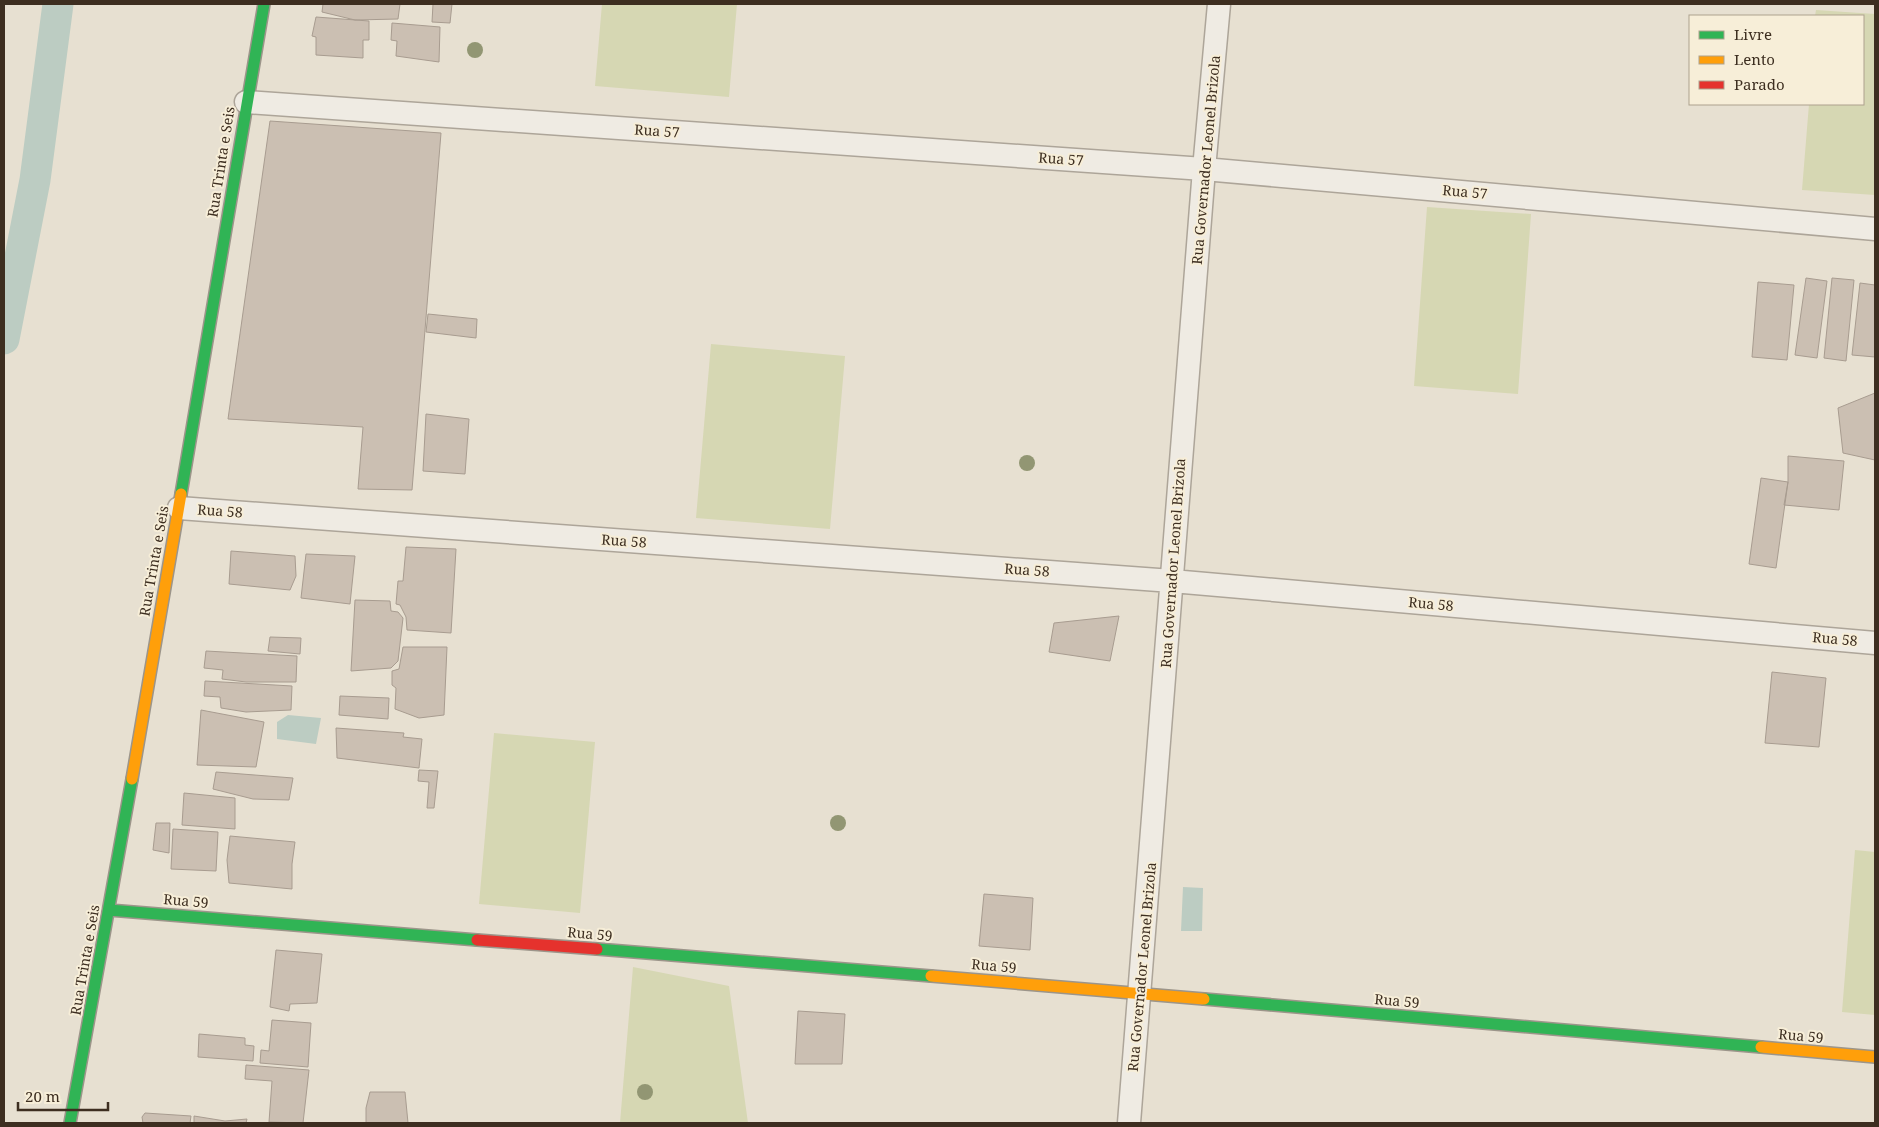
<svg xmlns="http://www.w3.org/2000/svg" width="1879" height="1127" font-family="'Noto Serif',serif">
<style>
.green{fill:#d6d7b3}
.water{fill:#bcccc2}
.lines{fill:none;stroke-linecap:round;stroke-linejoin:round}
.canal{stroke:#bcccc2;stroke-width:31}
.building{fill:#cbbfb2;stroke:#a89c90}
.street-casing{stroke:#ada599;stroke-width:25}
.fast-casing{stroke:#9c958a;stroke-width:14}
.slow-casing{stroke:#9c958a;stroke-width:14}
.jam-casing{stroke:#9c958a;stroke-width:14}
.street{stroke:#efebe3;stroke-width:22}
.fast{stroke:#30b455;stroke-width:11}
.slow{stroke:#ff9f0a;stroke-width:11}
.jam{stroke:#e5322d;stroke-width:11}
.tree{fill:#929673}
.labels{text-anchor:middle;stroke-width:4;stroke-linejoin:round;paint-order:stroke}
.street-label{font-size:14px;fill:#3d2e20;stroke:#f7eed8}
</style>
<rect width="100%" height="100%" fill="#e7e0d1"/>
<!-- green -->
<path class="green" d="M 602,4 L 737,4 L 729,97 L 595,86 Z
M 1816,10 L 1875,14 L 1875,195 L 1802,190 L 1809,104 L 1863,104 L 1863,16 L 1815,16 Z
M 1427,207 L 1531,214 L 1518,394 L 1414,386 Z
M 711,344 L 845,356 L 830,529 L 696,518 Z
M 494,733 L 595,742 L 580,913 L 479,904 Z
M 1855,850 L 1875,852 L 1875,1015 L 1842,1012 Z
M 633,967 L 729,986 L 748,1123 L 620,1123 Z"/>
<!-- water -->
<path class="water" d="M 288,715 L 321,718 L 316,744 L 277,739 L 277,722 Z
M 1183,887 L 1203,888 L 1202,931 L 1181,931 Z"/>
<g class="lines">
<!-- canal -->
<path class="canal" d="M 4,339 L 35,180 L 58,4"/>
</g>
<!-- building -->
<path class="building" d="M 323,4 L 400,4 L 398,19 L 355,20 L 322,12 Z
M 433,4 L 452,4 L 450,23 L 432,22 Z
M 316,17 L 369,21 L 369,40 L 363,40 L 363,58 L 316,55 L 316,37 L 312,36 Z
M 392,23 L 440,27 L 439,62 L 396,56 L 397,41 L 391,40 Z
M 270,121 L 441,133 L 412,490 L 358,489 L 363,427 L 228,419 Z
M 1806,278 L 1827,281 L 1817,358 L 1795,355 Z
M 1832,278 L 1854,280 L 1846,361 L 1824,358 Z
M 1758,282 L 1794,285 L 1787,360 L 1752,357 Z
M 1860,283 L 1875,285 L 1875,357 L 1852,355 Z
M 428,314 L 477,319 L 476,338 L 426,332 Z
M 1875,393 L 1875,460 L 1843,453 L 1838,408 Z
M 426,414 L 469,419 L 465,474 L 423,471 Z
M 1788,456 L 1844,461 L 1839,510 L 1784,505 L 1788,482 Z
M 1761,478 L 1788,482 L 1776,568 L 1749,564 Z
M 406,547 L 456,549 L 451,633 L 407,630 L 406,617 L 400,605 L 396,604 L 398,581 L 403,581 Z
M 231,551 L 295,556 L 296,576 L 290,590 L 229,584 Z
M 306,554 L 355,556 L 350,604 L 301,598 Z
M 355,600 L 390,601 L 391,611 L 398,612 L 403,618 L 398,661 L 391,668 L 351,671 Z
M 1119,616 L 1110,661 L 1049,652 L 1054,623 Z
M 270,637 L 301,638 L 300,654 L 268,651 Z
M 403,647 L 447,647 L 444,715 L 419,718 L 395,709 L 396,688 L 392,685 L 392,671 L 399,669 Z
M 206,651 L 297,656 L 296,682 L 246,682 L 222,679 L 223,670 L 204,668 Z
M 1772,672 L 1826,678 L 1819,747 L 1765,743 Z
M 205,681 L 292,686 L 291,710 L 246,712 L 221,708 L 220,697 L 204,696 Z
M 340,696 L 389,698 L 388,719 L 339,715 Z
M 201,710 L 264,722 L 256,767 L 197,765 Z
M 336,728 L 404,733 L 403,737 L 422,739 L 419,768 L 337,758 Z
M 419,770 L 438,771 L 434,808 L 427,808 L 429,782 L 418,781 Z
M 216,772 L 293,778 L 289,800 L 253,799 L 213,789 Z
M 184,793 L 235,798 L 235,829 L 182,825 Z
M 156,823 L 170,823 L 169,853 L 153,850 Z
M 173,829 L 218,832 L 216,871 L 171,869 Z
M 230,836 L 295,842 L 292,864 L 292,889 L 229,883 L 227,860 Z
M 984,894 L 1033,898 L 1030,950 L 979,946 Z
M 276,950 L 322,954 L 317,1003 L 290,1004 L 289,1011 L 270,1007 Z
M 798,1011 L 845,1014 L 842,1064 L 795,1064 Z
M 272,1020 L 311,1023 L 308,1067 L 260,1063 L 261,1050 L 269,1051 Z
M 199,1034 L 245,1038 L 245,1045 L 254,1046 L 253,1061 L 198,1057 Z
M 246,1065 L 309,1070 L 303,1123 L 269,1122 L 272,1081 L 245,1079 Z
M 370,1092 L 405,1092 L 408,1123 L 366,1123 L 366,1108 Z
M 145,1113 L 191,1116 L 190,1123 L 143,1123 L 142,1117 Z
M 194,1116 L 225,1121 L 247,1119 L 246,1123 L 194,1123 Z"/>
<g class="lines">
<defs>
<path id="street" d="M 246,102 L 1204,169 L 1875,229
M 179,508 L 1172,581 L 1875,643
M 1129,1123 L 1204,169 L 1219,4"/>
<path id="fast" d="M 181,494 L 264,4
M 109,910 L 477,940
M 597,949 L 931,976
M 1204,999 L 1761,1047
M 70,1123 L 132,779"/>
<path id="slow" d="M 132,779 L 181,494
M 931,976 L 1204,999
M 1761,1047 L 1875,1057"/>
<path id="jam" d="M 477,940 L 597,949"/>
</defs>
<!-- street casing -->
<use href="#street" class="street-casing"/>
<!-- fast casing -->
<use href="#fast" class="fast-casing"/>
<!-- slow casing -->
<use href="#slow" class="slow-casing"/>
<!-- jam casing -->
<use href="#jam" class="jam-casing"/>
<!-- street -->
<use href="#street" class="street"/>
<!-- fast -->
<use href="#fast" class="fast"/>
<!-- slow -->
<use href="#slow" class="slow"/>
<!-- jam -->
<use href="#jam" class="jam"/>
</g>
<!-- trees -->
<g class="tree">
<circle cx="475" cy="50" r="8"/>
<circle cx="1027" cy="463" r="8"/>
<circle cx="838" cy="823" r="8"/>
<circle cx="645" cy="1092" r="8"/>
</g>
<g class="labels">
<!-- street labels -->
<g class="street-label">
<text transform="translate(657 131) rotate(4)" y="5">Rua 57</text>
<text transform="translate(1061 159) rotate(4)" y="5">Rua 57</text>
<text transform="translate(1206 160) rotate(-85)" y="5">Rua Governador Leonel Brizola</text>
<text transform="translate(221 162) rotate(-81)" y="5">Rua Trinta e Seis</text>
<text transform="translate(1465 192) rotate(5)" y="5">Rua 57</text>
<text transform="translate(220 511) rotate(4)" y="5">Rua 58</text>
<text transform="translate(624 541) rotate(4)" y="5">Rua 58</text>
<text transform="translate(154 561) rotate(-80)" y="5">Rua Trinta e Seis</text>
<text transform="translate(1173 563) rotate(-86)" y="5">Rua Governador Leonel Brizola</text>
<text transform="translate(1027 570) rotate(4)" y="5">Rua 58</text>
<text transform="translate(1431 604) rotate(5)" y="5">Rua 58</text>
<text transform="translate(1835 639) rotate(5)" y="5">Rua 58</text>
<text transform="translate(186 901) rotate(5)" y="5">Rua 59</text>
<text transform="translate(590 934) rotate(5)" y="5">Rua 59</text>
<text transform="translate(85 960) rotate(-80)" y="5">Rua Trinta e Seis</text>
<text transform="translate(994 966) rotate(5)" y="5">Rua 59</text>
<text transform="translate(1142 967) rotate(-85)" y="5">Rua Governador Leonel Brizola</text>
<text transform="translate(1397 1001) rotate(5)" y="5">Rua 59</text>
<text transform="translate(1801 1036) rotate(5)" y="5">Rua 59</text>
</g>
</g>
<!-- border -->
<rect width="1879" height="1127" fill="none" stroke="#3d2e20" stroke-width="10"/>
<!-- legend -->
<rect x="1689" y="15" width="175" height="90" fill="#f7eed8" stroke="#ada18e"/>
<rect x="1699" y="31" width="25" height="8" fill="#30b455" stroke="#ada18e"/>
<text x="1734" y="40" font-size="15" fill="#3d2e20">Livre</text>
<rect x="1699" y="56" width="25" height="8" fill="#ff9f0a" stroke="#ada18e"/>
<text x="1734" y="65" font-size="15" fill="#3d2e20">Lento</text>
<rect x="1699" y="81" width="25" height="8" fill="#e5322d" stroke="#ada18e"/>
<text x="1734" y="90" font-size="15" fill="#3d2e20">Parado</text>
<!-- scale -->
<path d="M18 1102v8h90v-8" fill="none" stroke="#3d2e20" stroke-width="2.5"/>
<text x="25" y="1102" font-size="15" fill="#3d2e20" stroke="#f7eed8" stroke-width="4" paint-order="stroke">20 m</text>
</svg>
